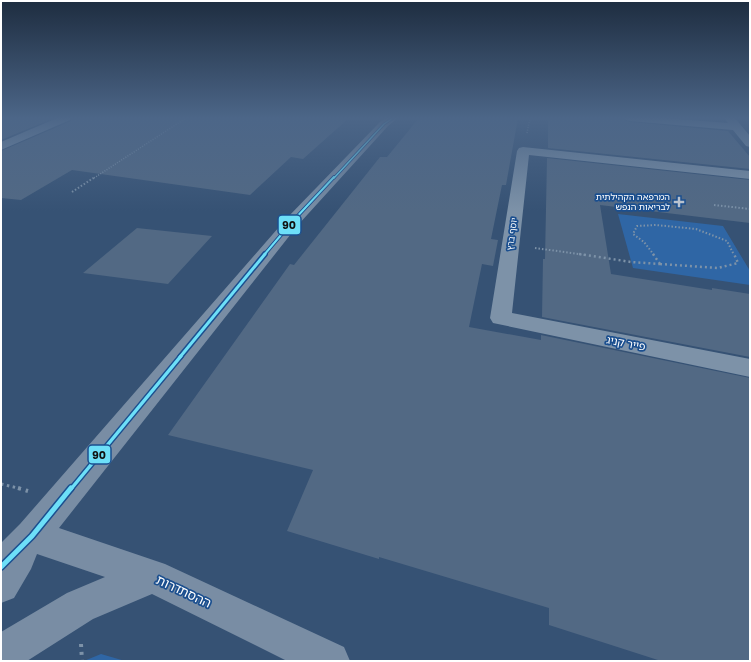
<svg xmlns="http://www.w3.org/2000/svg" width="751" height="662" font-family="Poppins,'Noto Sans Hebrew',sans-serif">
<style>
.green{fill:#2f66a5}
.building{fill:#526984}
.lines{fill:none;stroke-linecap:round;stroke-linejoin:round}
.path-far4{stroke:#7d92a8;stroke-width:1.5;stroke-dasharray:1 1.5;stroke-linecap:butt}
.path-far3{stroke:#7d92a8;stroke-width:2;stroke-dasharray:1.5 2;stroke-linecap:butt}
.path-far2{stroke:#7d92a8;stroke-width:2.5;stroke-dasharray:2 3;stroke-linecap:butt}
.path-far1{stroke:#7d92a8;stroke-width:3;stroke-dasharray:2.5 3.5;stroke-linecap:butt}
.path{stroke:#7d92a8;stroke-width:4;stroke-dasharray:3 5;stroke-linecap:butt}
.street{fill:#7d92a8;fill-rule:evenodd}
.secondary{fill:#798da4;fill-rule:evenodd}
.bus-1-far4-casing{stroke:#1b4f8f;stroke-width:3}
.bus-1-far3-casing{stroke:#1b4f8f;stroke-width:4}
.bus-1-far2-casing{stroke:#1b4f8f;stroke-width:6}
.bus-1-far1-casing{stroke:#1b4f8f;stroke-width:6}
.bus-1-casing{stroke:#1b4f8f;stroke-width:8}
.bus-1-far4{stroke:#6ddff8;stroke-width:1.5}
.bus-1-far3{stroke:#6ddff8;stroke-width:2}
.bus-1-far2{stroke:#6ddff8;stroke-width:3}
.bus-1-far1{stroke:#6ddff8;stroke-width:3.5}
.bus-1{stroke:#6ddff8;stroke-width:5}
.poi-dot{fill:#b9c2ce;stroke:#1b4f8f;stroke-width:1.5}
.labels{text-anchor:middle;stroke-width:3.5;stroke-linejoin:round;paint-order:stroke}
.far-poi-label{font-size:9px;fill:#fff;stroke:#1b4f8f;text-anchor:end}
.far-street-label{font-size:9px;fill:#fff;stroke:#1b4f8f}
.street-label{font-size:11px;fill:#fff;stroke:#1b4f8f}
.near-street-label{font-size:13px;fill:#fff;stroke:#1b4f8f}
.line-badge{stroke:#1b4f8f;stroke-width:1.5}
.pale-badge-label{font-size:11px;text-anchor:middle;font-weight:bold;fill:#111}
</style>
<rect width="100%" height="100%" fill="#365274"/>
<!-- green -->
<path class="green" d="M 618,214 L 723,226 L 750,271 L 750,285 L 633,268 Z
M 101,654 L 125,661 L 84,661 Z"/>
<!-- building -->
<path class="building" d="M 1,118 L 54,118 L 1,140 Z
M 72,118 L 349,118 L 303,159 L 291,157 L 250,195 L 72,170 L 21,200 L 1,198 L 1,151 L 71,121 Z
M 419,118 L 518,118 L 506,185 L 502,185 L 491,239 L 498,240 L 493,266 L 482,264 L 469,327 L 541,340 L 541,335 L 750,378 L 750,661 L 661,661 L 549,625 L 549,608 L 379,557 L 379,559 L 287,531 L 313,470 L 168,435 L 290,264 L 294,265 L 380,157 L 387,157 Z
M 548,118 L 624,118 L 626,121 L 630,122 L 728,131 L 750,157 L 750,169 L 548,148 Z
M 547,158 L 750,180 L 750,223 L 600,205 L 611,274 L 712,290 L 712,288 L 750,294 L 750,357 L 542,317 L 543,259 L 545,259 Z
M 137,228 L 212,236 L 168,284 L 83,273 Z"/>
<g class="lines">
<!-- path-far4 -->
<path class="path-far4" d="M 527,133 L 530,118
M 94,178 L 186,118"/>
<!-- path-far3 -->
<path class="path-far3" d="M 72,192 L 95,177
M 714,205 L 750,209
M 535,248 L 586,255
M 654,255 L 644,242 L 633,234 L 637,226 L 656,225 L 696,229 L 727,241 L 734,255"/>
<!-- path-far2 -->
<path class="path-far2" d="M 579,254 L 631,262 L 660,264
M 653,254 L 660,264
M 660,264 L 718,268 L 738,263 L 734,254"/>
<!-- path-far1 -->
<path class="path-far1" d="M 1,484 L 22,489"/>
<!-- path -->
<path class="path" d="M 18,488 L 28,491
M 81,644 L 82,661"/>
<!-- street -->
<path class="street" d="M 57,118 L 71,118 L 70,120 L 1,150 L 1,142 Z
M 625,118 L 666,118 L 728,123 L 724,118 L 735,118 L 750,136 L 750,147 L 746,146 L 733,130 L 630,121 L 626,120 Z
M 523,147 L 750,171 L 750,179 L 529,155 L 512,313 L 750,359 L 750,377 L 493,323 L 490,318 L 517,151 L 519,148 Z"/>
<!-- secondary -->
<path class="secondary" d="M 386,118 L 398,118 L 388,126 L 298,225 L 59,528 L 165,564 L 344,647 L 350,661 L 287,661 L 152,594 L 93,619 L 27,661 L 1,661 L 1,632 L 67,593 L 105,577 L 37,554 L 31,569 L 14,598 L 1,603 L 1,543 L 20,524 L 286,219 L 380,122 Z"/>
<defs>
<path id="bus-1-far4" d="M 334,178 L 384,124 L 393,118"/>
<path id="bus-1-far3" d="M 264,255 L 292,222 L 334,177"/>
<path id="bus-1-far2" d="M 180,357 L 265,254"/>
<path id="bus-1-far1" d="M 71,489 L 181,356"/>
<path id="bus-1" d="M 1,567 L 32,536 L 71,488"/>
</defs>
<!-- bus-1-far4 casing -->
<use href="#bus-1-far4" class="bus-1-far4-casing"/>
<!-- bus-1-far3 casing -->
<use href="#bus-1-far3" class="bus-1-far3-casing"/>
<!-- bus-1-far2 casing -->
<use href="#bus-1-far2" class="bus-1-far2-casing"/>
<!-- bus-1-far1 casing -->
<use href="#bus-1-far1" class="bus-1-far1-casing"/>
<!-- bus-1 casing -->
<use href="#bus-1" class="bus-1-casing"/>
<!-- bus-1-far4 -->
<use href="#bus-1-far4" class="bus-1-far4"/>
<!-- bus-1-far3 -->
<use href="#bus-1-far3" class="bus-1-far3"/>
<!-- bus-1-far2 -->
<use href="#bus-1-far2" class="bus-1-far2"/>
<!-- bus-1-far1 -->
<use href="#bus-1-far1" class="bus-1-far1"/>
<!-- bus-1 -->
<use href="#bus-1" class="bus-1"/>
</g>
<!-- sky -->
<linearGradient id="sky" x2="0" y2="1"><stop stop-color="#1e2d40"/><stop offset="0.56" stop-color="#4c6688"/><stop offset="1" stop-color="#4c6688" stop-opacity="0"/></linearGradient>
<rect width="751" height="211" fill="url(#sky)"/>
<!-- markers -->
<path class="poi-dot" d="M677 196h4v4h4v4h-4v4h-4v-4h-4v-4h4z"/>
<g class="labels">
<!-- far-poi labels -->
<g class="far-poi-label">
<text x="670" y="200">המרפאה הקהילתית<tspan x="670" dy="10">לבריאות הנפש</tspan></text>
</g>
<!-- far-street labels -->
<g class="far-street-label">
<text transform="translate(512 234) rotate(-82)" y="3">יוסף ברץ</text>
</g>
<!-- street labels -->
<g class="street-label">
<text transform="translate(626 343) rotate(11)" y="4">פייר קניג</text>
</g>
<!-- near-street labels -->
<g class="near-street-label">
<text transform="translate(184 591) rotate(25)" y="5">ההסתדרות</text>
</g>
</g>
<g class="line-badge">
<rect x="278" y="215" width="23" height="20" rx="4" fill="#6ddff8"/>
<rect x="88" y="445" width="23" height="19" rx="4" fill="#6ddff8"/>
</g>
<g class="pale-badge-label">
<text x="289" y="229">90</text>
<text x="99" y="459">90</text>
</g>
<!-- border -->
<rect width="751" height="662" fill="none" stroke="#ffffff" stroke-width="4"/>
</svg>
